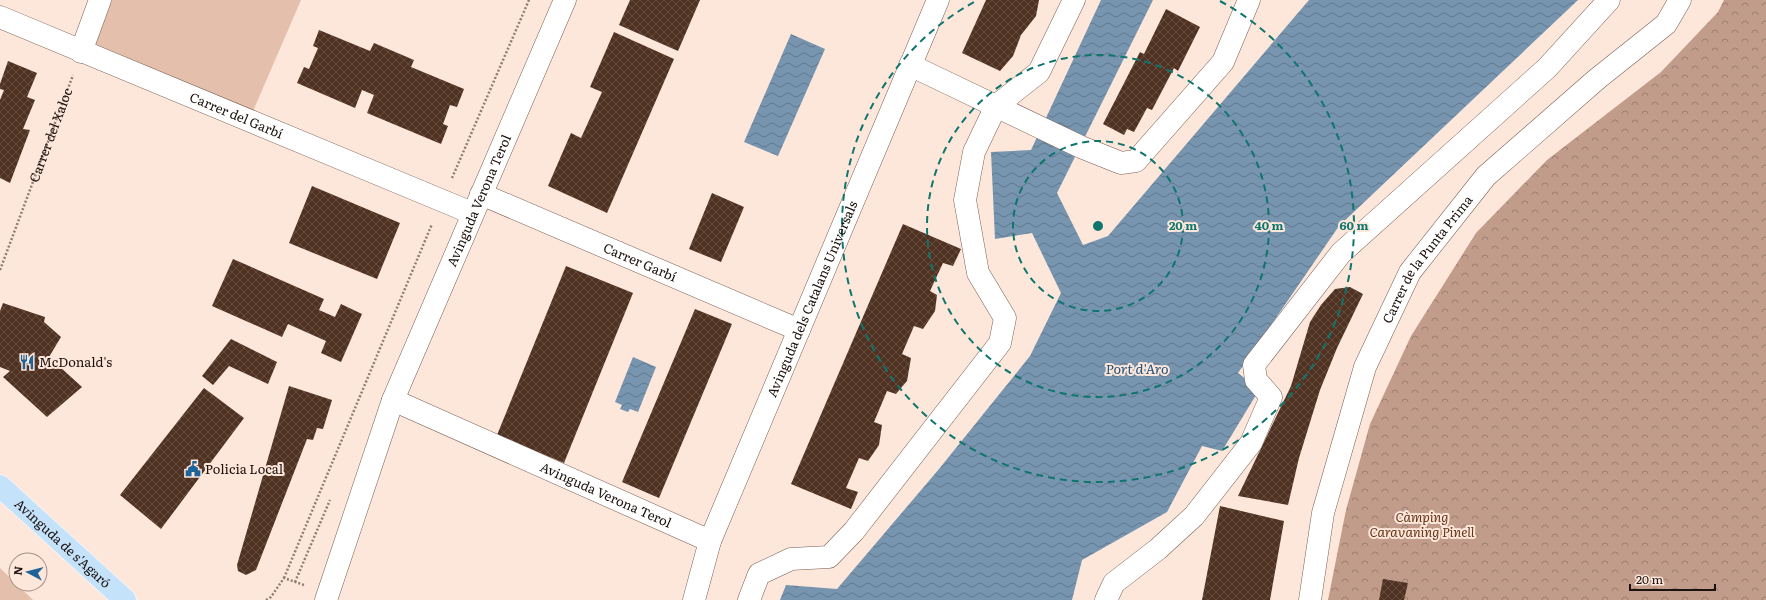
<svg xmlns="http://www.w3.org/2000/svg" width="1766" height="600" font-family="Literata,serif">
<style>
.green{fill:#e4bfac}
.forest{fill:url(#forest-crowns)}
.water{fill:url(#water-waves)}
.building{fill:url(#building-cross-hatch)}
.lines{fill:none;stroke-linecap:round;stroke-linejoin:round}
.minor-casing{stroke:#775f52;stroke-width:23}
.major-casing{stroke:#fff;stroke-width:23}
.path{stroke:#8e7e75;stroke-width:2.5;stroke-dasharray:2 2;stroke-linecap:butt}
.minor{stroke:#fff;stroke-width:22}
.major{stroke:#c5e2fb;stroke-width:22}
.ring{fill:none;stroke:#0f766e;stroke-width:2;stroke-dasharray:7 5}
.labels{text-anchor:middle;stroke-width:4;stroke-linejoin:round;paint-order:stroke}
.street-label{font-size:13px;fill:#1c120d;stroke:#fde6da}
.poi-label{font-size:13px;fill:#1c120d;stroke:#fde6da;text-anchor:start}
.park-label{font-size:13px;font-style:italic;fill:#643316;stroke:#fde6da}
.water-label{font-size:14px;font-style:italic;fill:#245278;stroke:#fde6da}
.centre{fill:#0f766e;stroke:#fde6da;stroke-width:2}
.ring-label{font-size:12px;text-anchor:middle;font-weight:bold;fill:#0f766e;stroke:#fde6da;stroke-width:4;stroke-linejoin:round;paint-order:stroke}
</style>
<defs>
<pattern id="forest-crowns" width="20" height="18" patternUnits="userSpaceOnUse"><rect width="20" height="18" fill="#c19c8a"/><path d="M2 6a3 3 0 1 1 6 0M12 15a3 3 0 1 1 6 0" fill="none" stroke="#9c7e6f"/></pattern>
<pattern id="water-waves" width="16" height="10" patternUnits="userSpaceOnUse"><rect width="16" height="10" fill="#7795af"/><path d="M0 5q4-4 8 0t8 0" fill="none" stroke="#61788d"/></pattern>
<pattern id="building-cross-hatch" width="8" height="8" patternUnits="userSpaceOnUse"><rect width="8" height="8" fill="#503222"/><path d="M0 0l8 8M0 8l8-8" fill="none" stroke="#654d40"/></pattern>
</defs>
<rect width="100%" height="100%" fill="#fde6da"/>
<!-- green -->
<path class="green" d="M 112,0 L 301,0 L 253,111 L 95,45 Z
M 0,568 L 33,600 L 0,600 Z"/>
<!-- forest -->
<path class="forest" d="M 1724,0 L 1766,0 L 1766,600 L 1328,600 L 1346,510 L 1370,424 L 1411,336 L 1476,233 L 1547,160 L 1661,72 L 1718,12 Z"/>
<!-- water -->
<path class="water" d="M 1101,0 L 1153,0 L 1057,193 L 1083,245 L 1108,236 L 1309,0 L 1578,0 L 1339,226 L 1238,373 L 1259,390 L 1222,451 L 1202,446 L 1167,512 L 1082,560 L 1072,600 L 780,600 L 786,585 L 837,589 L 939,469 L 1030,356 L 1061,293 L 1032,233 L 995,239 L 991,152 L 1031,150 Z
M 791,34 L 825,49 L 778,156 L 744,142 Z
M 633,357 L 656,367 L 638,412 L 630,409 L 628,412 L 620,409 L 622,405 L 615,402 Z"/>
<!-- building -->
<path class="building" d="M 630,0 L 700,0 L 678,51 L 619,25 Z
M 986,0 L 1039,0 L 1036,16 L 1021,35 L 1013,56 L 1000,71 L 962,53 Z
M 1166,9 L 1200,27 L 1178,71 L 1174,68 L 1152,110 L 1147,108 L 1134,132 L 1127,129 L 1124,135 L 1103,124 L 1140,52 L 1144,54 Z
M 319,30 L 370,51 L 374,43 L 414,60 L 411,67 L 464,89 L 457,107 L 450,105 L 443,124 L 448,126 L 441,144 L 367,113 L 374,95 L 362,90 L 355,108 L 297,83 L 304,67 L 309,69 L 318,48 L 313,46 Z
M 614,32 L 674,59 L 607,213 L 548,186 L 571,133 L 581,138 L 602,92 L 590,87 Z
M 8,61 L 37,73 L 27,97 L 35,100 L 23,129 L 30,130 L 10,183 L 0,178 L 0,100 L 4,90 L 0,89 L 0,84 Z
M 312,186 L 400,223 L 377,279 L 289,243 Z
M 712,193 L 744,207 L 721,262 L 689,249 Z
M 903,224 L 961,249 L 953,266 L 943,263 L 930,291 L 937,295 L 935,311 L 923,329 L 914,326 L 902,354 L 911,358 L 907,381 L 896,394 L 887,391 L 874,422 L 882,425 L 879,445 L 868,461 L 859,458 L 846,488 L 858,492 L 851,509 L 791,484 Z
M 233,259 L 324,299 L 319,310 L 335,317 L 341,304 L 362,314 L 341,362 L 321,353 L 326,341 L 288,324 L 282,337 L 212,306 Z
M 566,266 L 633,293 L 564,463 L 497,435 Z
M 1350,287 L 1363,294 L 1337,348 L 1320,390 L 1299,458 L 1288,505 L 1238,496 L 1291,386 L 1310,322 L 1321,305 L 1335,289 Z
M 3,303 L 45,317 L 44,322 L 61,337 L 49,357 L 82,387 L 47,417 L 3,377 L 10,371 L 0,367 L 0,311 Z
M 695,309 L 732,324 L 659,498 L 622,482 Z
M 231,339 L 277,362 L 268,384 L 229,366 L 213,385 L 202,376 Z
M 289,386 L 332,400 L 323,429 L 317,428 L 313,440 L 307,439 L 256,570 L 246,575 L 238,571 L 237,565 Z
M 204,388 L 244,418 L 161,529 L 120,495 Z
M 1220,506 L 1284,521 L 1270,600 L 1202,600 Z
M 1383,579 L 1408,583 L 1404,600 L 1379,600 Z"/>
<g class="lines">
<defs>
<g id="minor">
<path id="s2" d="M 0,17 L 472,213"/>
<path d="M 81,52 L 100,0"/>
<path d="M 910,65 L 1081,147 L 1121,163 L 1136,161 L 1223,62 L 1249,0"/>
<path id="s3" d="M 481,194 L 799,330"/>
<path id="s4" d="M 393,400 L 710,541"/>
<path id="s5" d="M 326,600 L 393,400 L 565,0"/>
<path id="s6" d="M 694,600 L 710,541 L 938,0"/>
<path d="M 749,600 L 759,574 L 791,559 L 829,557 L 854,531 L 1000,343 L 1005,318 L 978,273 L 965,200 L 974,152 L 996,106 L 1039,72 L 1074,0"/>
<path d="M 1106,600 L 1114,583 L 1158,549 L 1194,516 L 1251,443 L 1271,397 L 1256,380 L 1254,365 L 1341,253 L 1547,68 L 1609,0"/>
<path id="s7" d="M 1310,600 L 1323,513 L 1365,367 L 1410,272 L 1486,176 L 1597,79 L 1666,24 L 1680,0"/>
</g>
<g id="major">
<path id="s8" d="M 0,486 L 125,600"/>
</g>
</defs>
<!-- minor casing -->
<use href="#minor" class="minor-casing"/>
<!-- major casing -->
<use href="#major" class="major-casing"/>
<!-- path -->
<g class="path">
<path d="M 452,178 L 529,0"/>
<path id="s1" d="M 0,270 L 73,75"/>
<path d="M 284,578 L 432,224"/>
<path d="M 295,582 L 330,500"/>
<path d="M 266,600 L 271,597 L 284,578 L 304,585"/>
</g>
<!-- minor -->
<use href="#minor" class="minor"/>
<!-- major -->
<use href="#major" class="major"/>
</g>
<!-- distance rings -->
<g class="ring">
<circle cx="1098" cy="226" r="85"/>
<circle cx="1098" cy="226" r="171"/>
<path d="M1220 1A256 256 0 1 1 976 1"/>
</g>
<!-- icons -->
<defs>
<symbol id="restaurant-bare" viewBox="-9 -9 18 18"><path d="M-5-6h1v4h1v-4h1v4h1v-4h1v5L-1.5 .5V6h-2V.5L-5-1ZM5-6V6H3V1.5H1.5Q1.5-4 5-6Z" fill="#1e6498" stroke="#fde6da" stroke-width="2.5" paint-order="stroke"/></symbol>
<symbol id="civic-bare" viewBox="-9 -9 18 18"><path d="M-.6-6.5H3V-4.5H.6V-3L4-1V1h2V6H-6V1h2V-1L-.6-3ZM-1.2 2.5V6h2.4V2.5Z" fill="#1e6498" stroke="#fde6da" stroke-width="2.5" paint-order="stroke"/></symbol>
</defs>
<g fill-rule="evenodd">
<use href="#restaurant-bare" x="16" y="351" width="22" height="22"/>
<use href="#civic-bare" x="182" y="458" width="22" height="22"/>
</g>
<g class="labels">
<!-- street labels -->
<g class="street-label">
<text dy="5" stroke="none"><textPath href="#s2" startOffset="256">Carrer del Garbí</textPath></text>
<text dy="5" stroke="none"><textPath href="#s1" startOffset="144">Carrer del Xaloc</textPath></text>
<text dy="5" stroke="none"><textPath href="#s5" startOffset="428">Avinguda Verona Terol</textPath></text>
<text dy="5" stroke="none"><textPath href="#s7" startOffset="365">Carrer de la Punta Prima</textPath></text>
<text dy="5" stroke="none"><textPath href="#s3" startOffset="173">Carrer Garbí</textPath></text>
<text dy="5" stroke="none"><textPath href="#s6" startOffset="324">Avinguda dels Catalans Universals</textPath></text>
<text dy="5" stroke="none"><textPath href="#s4" startOffset="233">Avinguda Verona Terol</textPath></text>
<text dy="5" stroke="none"><textPath href="#s8" startOffset="85">Avinguda de s'Agaró</textPath></text>
</g>
<!-- poi labels -->
<g class="poi-label">
<text x="39" y="367">McDonald's</text>
<text x="205" y="474">Policia Local</text>
</g>
<!-- park labels -->
<g class="park-label">
<text x="1422" y="522">Càmping<tspan x="1422" dy="15">Caravaning Pinell</tspan></text>
</g>
<!-- water labels -->
<g class="water-label">
<text x="1137" y="374">Port d'Aro</text>
</g>
</g>
<circle cx="1098" cy="226" r="6" class="centre"/>
<g class="ring-label">
<text x="1183" y="230">20 m</text>
<text x="1269" y="230">40 m</text>
<text x="1354" y="230">60 m</text>
</g>
<!-- north arrow -->
<g transform="translate(28 572) rotate(277)"><circle r="19" fill="#fde6da" stroke="#a39188"/>
<path d="M0-3L7 15L0 10L-7 15Z" fill="#1e6498"/>
<text y="-6" font-size="11" font-weight="bold" text-anchor="middle" fill="#1c120d">N</text>
</g>
<!-- scale -->
<path d="M1630 584v6h85v-6" fill="none" stroke="#1c120d" stroke-width="2"/>
<text x="1636" y="584" font-size="12" fill="#1c120d" stroke="#fde6da" stroke-width="3" paint-order="stroke">20 m</text>
</svg>
